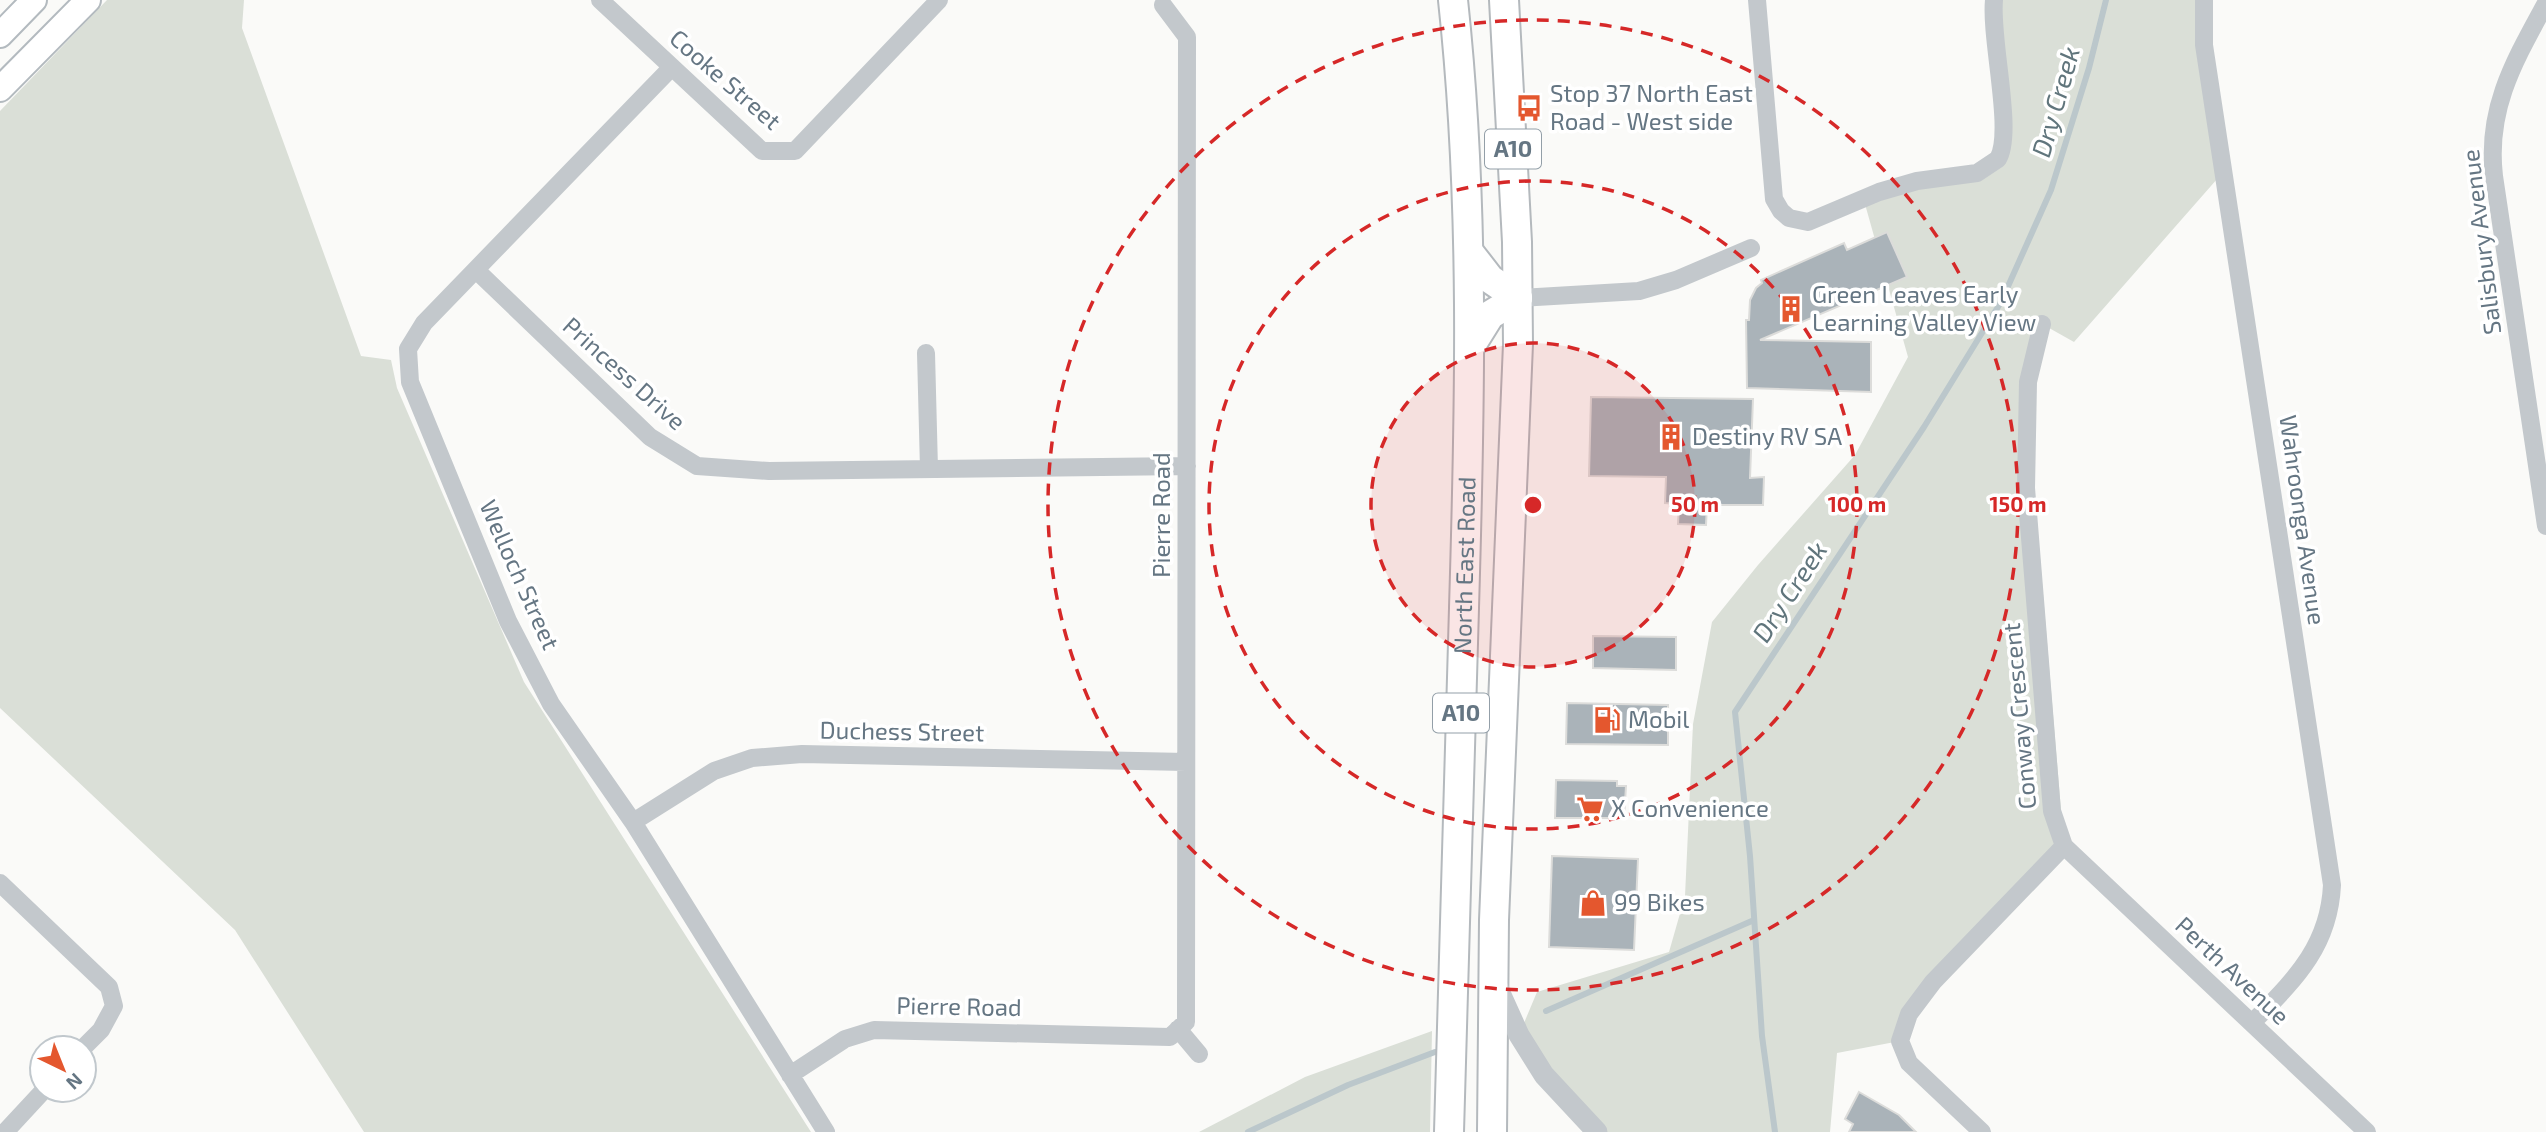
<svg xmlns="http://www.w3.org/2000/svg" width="2546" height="1132" font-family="'Exo 2',sans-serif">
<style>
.green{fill:#dadfd7}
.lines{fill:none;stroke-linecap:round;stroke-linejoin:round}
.stream{stroke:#bbc7cb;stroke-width:6}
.building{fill:#aab3b9;stroke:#dcdcda;stroke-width:2}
.secondary-casing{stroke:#b3babf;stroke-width:28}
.trunk-casing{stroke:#b4b9bd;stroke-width:32}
.minor{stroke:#c3c8cc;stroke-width:18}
.tertiary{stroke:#c3c8cc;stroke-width:21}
.secondary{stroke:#fff;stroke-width:24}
.trunk{stroke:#fff;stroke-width:28}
.ring{fill:none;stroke:#d62828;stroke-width:3.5;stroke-dasharray:12 9}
.labels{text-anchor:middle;stroke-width:7;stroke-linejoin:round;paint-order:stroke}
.shield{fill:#fff;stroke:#939fa8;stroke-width:2}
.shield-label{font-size:23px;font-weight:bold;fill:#657683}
.street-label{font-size:24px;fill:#657683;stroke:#fff}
.poi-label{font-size:24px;fill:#657683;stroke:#fff;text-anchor:start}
.water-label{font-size:26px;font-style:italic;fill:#60757c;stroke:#fff}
.centre{fill:#d62828;stroke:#fff;stroke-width:3.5}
.ring-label{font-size:21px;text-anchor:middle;font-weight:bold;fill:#d62828;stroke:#fff;stroke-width:7;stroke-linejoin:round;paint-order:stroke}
</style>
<rect width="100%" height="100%" fill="#fafaf8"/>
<!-- green -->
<path class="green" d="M 107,0 L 244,0 L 242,28 L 361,356 L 391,360 L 397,388 L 524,682 L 811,1132 L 364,1132 L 235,930 L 0,708 L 0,111 Z
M 1994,0 L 2204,0 L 2225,170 L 2074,342 L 2042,324 L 2027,402 L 2064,846 L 1933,982 L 1900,1041 L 1837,1053 L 1830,1132 L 1597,1132 L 1519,1035 L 1537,992 L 1669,952 L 1685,896 L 1693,724 L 1712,622 L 1758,565 L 1855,455 L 1908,357 L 1863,197 L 1973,174 L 2000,156 Z
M 1432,1031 L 1430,1132 L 1199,1132 L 1305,1077 Z"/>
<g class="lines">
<!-- stream -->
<path class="stream" d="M 1546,1011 L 1754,920
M 1248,1132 L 1348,1085 L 1435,1052
M 1775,1132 L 1762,1036 L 1750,856 L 1735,712 L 1924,427 L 2001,302 L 2051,190 L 2089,68 L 2106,0"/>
</g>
<!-- building -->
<path class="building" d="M 1887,232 L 1907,277 L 1760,340 L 1871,342 L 1871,392 L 1747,388 L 1746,320 L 1749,320 L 1750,300 L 1756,288 L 1762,283 L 1761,280 L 1844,243 L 1847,250 Z
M 1591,397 L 1753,399 L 1750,478 L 1764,477 L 1763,505 L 1707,505 L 1706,525 L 1678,524 L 1679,504 L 1665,503 L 1666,477 L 1589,476 Z
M 1593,636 L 1676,637 L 1676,670 L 1593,668 Z
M 1567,703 L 1668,705 L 1668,745 L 1566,744 Z
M 1556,780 L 1617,781 L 1617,786 L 1626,786 L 1624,818 L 1555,818 Z
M 1552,856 L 1638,859 L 1634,950 L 1549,947 Z
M 1859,1092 L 1899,1115 L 1916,1132 L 1849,1132 L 1853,1124 L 1845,1119 Z"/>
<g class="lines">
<defs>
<path id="secondary" d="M 0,35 L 34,0
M 0,89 L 88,0"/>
<g id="trunk">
<path d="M 1469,252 L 1490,279 L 1518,298"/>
<path d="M 1470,347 L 1490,315 L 1518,298"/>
<path id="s1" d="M 1449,1132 C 1454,957 1459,783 1464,608 C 1470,405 1475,203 1453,0"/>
<path d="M 1492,1132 L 1494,920 L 1518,344 L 1517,242 L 1504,0"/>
</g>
</defs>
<!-- secondary casing -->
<use href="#secondary" class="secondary-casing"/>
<!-- trunk casing -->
<use href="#trunk" class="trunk-casing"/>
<!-- minor -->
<path class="minor" d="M 600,0 L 762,151 L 795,151 L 939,0
M 1757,0 L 1774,199 L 1781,211 L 1789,218 L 1808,222 L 1879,192 L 1917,181 L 1977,173 L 1998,159 C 2014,132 1990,39 1994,0
M 2204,0 L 2204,45 L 2332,885 C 2329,948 2293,981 2252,1023
M 2546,3 C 2515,60 2486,108 2494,176 L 2546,526
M 672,67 L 424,323 L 408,349 L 410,382 L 508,621 L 551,704 L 633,822 L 826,1132
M 476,270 L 650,437 L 697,466 L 769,471 L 1187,466
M 1518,298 L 1639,291 L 1676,280 L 1751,248
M 926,353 L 929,469
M 633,822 L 714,771 L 752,758 L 802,754 L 1186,762
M 2064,846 L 2367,1132
M 0,883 L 109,987 L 114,1006 L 101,1030 L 83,1048
M 1178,1029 L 1199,1054
M 790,1075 L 845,1039 L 874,1030 L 1170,1037 L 1186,1022 L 1187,37 L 1163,5
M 5,1132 L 44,1090
M 1982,1132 L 1909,1063 L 1900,1041 L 1909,1014 L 1933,982 L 2064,846 L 2052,811 L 2026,488 L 2028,382 L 2042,324"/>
<!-- tertiary -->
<path class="tertiary" d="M 1496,984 L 1519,1035 L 1544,1075 L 1597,1132"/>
<!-- secondary -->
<use href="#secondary" class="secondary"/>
<!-- trunk -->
<use href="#trunk" class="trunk"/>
</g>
<!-- distance rings -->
<circle cx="1533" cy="505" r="162" fill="#d62828" fill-opacity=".12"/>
<g class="ring">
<circle cx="1533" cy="505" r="162"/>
<circle cx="1533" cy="505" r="324"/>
<circle cx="1533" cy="505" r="485"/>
</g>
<!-- icons -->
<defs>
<symbol id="bus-bare" viewBox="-9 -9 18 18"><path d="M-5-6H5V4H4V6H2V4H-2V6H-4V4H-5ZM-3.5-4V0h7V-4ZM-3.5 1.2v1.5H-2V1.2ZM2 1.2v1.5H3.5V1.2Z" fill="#e4572e" stroke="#fff" stroke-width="2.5" paint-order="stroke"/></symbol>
<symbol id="building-bare" viewBox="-9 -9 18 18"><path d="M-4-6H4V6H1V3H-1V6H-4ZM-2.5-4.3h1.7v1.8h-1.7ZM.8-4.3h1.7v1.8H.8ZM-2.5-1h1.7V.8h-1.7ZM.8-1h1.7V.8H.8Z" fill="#e4572e" stroke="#fff" stroke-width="2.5" paint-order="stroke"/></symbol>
<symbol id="fuel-bare" viewBox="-9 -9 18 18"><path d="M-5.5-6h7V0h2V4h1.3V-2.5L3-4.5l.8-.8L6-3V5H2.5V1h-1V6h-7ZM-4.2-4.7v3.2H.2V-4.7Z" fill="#e4572e" stroke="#fff" stroke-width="2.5" paint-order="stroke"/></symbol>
<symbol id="supermarket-bare" viewBox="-9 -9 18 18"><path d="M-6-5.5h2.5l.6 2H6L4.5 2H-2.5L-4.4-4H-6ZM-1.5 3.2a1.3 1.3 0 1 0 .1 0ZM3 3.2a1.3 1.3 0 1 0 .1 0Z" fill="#e4572e" stroke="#fff" stroke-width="2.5" paint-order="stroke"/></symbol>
<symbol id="shop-bare" viewBox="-9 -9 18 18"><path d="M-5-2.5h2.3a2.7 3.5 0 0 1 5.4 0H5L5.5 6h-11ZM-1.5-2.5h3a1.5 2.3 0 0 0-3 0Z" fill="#e4572e" stroke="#fff" stroke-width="2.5" paint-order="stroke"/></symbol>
</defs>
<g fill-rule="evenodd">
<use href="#bus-bare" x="1510" y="89" width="38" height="38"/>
<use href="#building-bare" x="1772" y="290" width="38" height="38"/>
<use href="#building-bare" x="1652" y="418" width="38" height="38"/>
<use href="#fuel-bare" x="1588" y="701" width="38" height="38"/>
<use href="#supermarket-bare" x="1571" y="790" width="38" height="38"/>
<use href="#shop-bare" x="1574" y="884" width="38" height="38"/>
</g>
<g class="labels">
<!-- shield labels -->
<g class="shield">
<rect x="1485" y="129.5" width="56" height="39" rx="5"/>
<rect x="1433" y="693.5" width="56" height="39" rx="5"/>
</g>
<g class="shield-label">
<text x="1513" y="157">A10</text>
<text x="1461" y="721">A10</text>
</g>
<!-- street labels -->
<g class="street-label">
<text transform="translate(725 80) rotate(41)" y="8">Cooke Street</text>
<text transform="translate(2482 242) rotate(-97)" y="8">Salisbury Avenue</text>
<text transform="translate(624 374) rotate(42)" y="8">Princess Drive</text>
<text transform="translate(1162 515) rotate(-90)" y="8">Pierre Road</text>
<text transform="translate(2302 520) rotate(82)" y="8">Wahroonga Avenue</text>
<text dy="8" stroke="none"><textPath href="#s1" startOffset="567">North East Road</textPath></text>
<text transform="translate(519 575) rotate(66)" y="8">Welloch Street</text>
<text transform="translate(2020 716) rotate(-95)" y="8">Conway Crescent</text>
<text transform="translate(902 732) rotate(1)" y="8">Duchess Street</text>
<text transform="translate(2232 971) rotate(43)" y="8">Perth Avenue</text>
<text transform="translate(959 1007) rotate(1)" y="8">Pierre Road</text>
</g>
<!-- poi labels -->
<g class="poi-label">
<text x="1550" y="102">Stop 37 North East<tspan x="1550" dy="28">Road - West side</tspan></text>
<text x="1812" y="303">Green Leaves Early<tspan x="1812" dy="28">Learning Valley View</tspan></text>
<text x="1692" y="445">Destiny RV SA</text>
<text x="1628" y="728">Mobil</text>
<text x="1611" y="817">X Convenience</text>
<text x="1614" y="911">99 Bikes</text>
</g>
<!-- water labels -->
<g class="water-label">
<text transform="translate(2056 102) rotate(-74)" y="9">Dry Creek</text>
<text transform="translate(1790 592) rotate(-57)" y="9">Dry Creek</text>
</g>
</g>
<circle cx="1533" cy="505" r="10" class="centre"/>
<g class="ring-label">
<text x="1695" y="512">50 m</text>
<text x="1857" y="512">100 m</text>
<text x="2018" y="512">150 m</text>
</g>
<!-- north arrow -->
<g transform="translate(63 1069) rotate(137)"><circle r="33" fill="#ffffff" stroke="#c1c8cd" stroke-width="2"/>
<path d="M0-5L12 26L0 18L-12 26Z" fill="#e4572e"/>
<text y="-10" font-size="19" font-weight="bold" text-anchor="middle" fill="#657683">N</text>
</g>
</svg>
